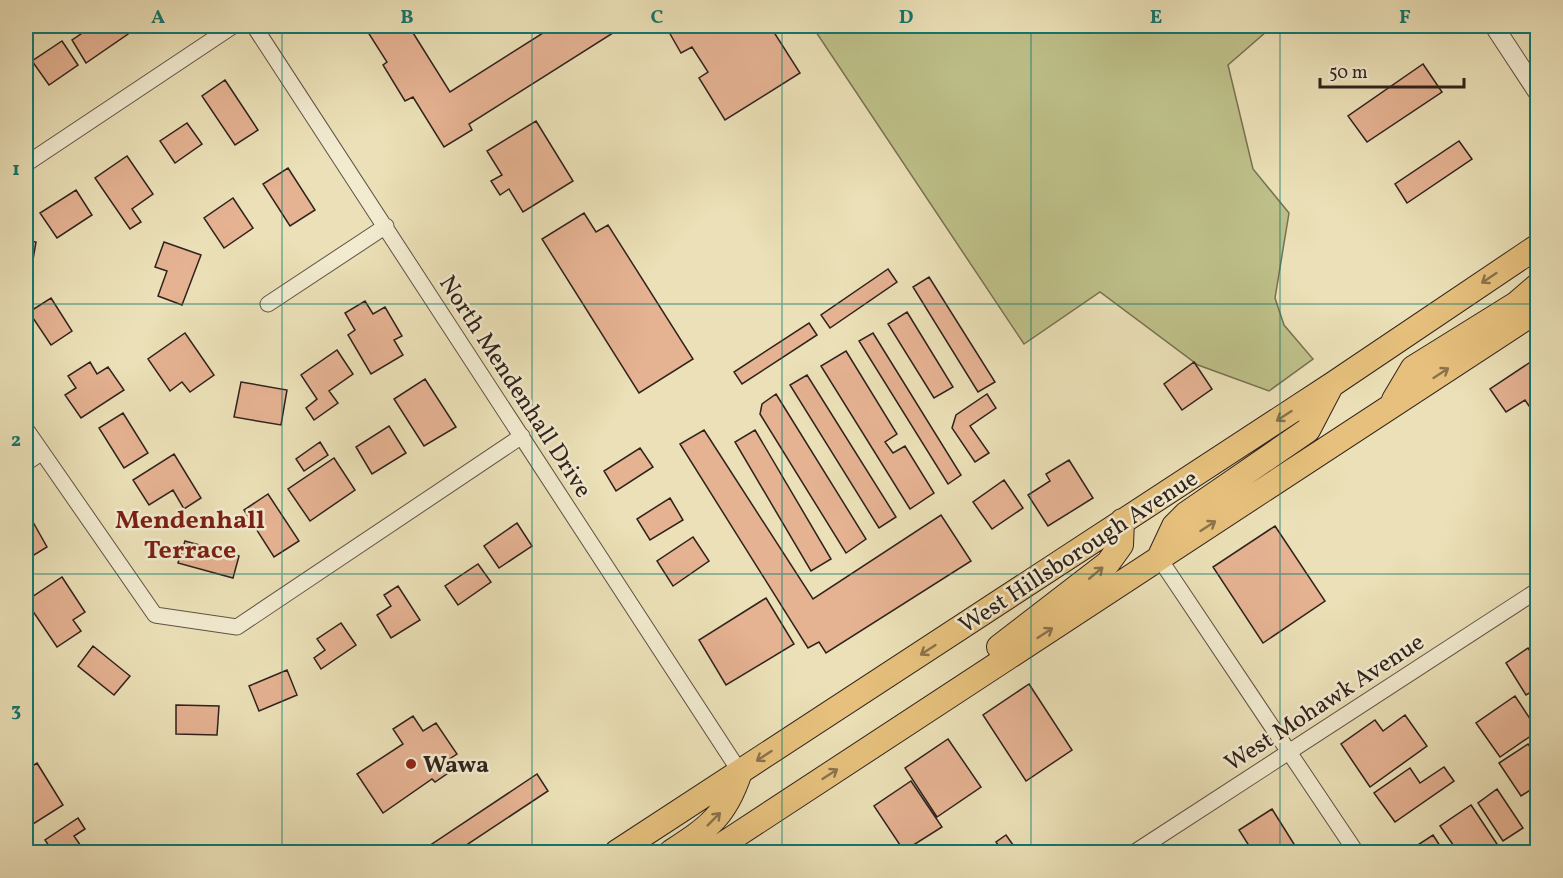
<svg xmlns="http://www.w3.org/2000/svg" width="1563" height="878" font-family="Vollkorn,serif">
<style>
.green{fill:#bec089;stroke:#777153;stroke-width:1.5}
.building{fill:#e5b292;stroke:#30221d;stroke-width:1.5}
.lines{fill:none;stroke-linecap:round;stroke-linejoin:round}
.minor-casing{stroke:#5f5244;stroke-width:17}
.tertiary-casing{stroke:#5f5244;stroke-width:20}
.primary-casing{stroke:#30221d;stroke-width:26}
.minor{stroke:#f2ebd0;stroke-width:15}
.tertiary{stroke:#f2ebd0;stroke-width:18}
.primary{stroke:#e6c07c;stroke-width:24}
.oneway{stroke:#8b714c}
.grid{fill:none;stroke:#0f766e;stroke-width:1.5;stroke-opacity:0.55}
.poi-dot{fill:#8f2418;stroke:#f2ebd0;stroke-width:2}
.labels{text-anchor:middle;stroke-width:5;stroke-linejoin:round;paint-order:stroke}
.street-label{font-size:24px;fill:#30221d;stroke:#f2ebd0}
.poi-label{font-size:24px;font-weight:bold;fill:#30221d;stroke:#f2ebd0;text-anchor:start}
.neighbourhood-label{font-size:26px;font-weight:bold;fill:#7a1f14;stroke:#f2ebd0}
.neatline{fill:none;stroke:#0f766e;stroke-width:2}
.grid-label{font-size:20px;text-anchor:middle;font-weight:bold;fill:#0f766e}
</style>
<rect width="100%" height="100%" fill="#ebe0b7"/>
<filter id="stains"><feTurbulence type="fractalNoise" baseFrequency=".00333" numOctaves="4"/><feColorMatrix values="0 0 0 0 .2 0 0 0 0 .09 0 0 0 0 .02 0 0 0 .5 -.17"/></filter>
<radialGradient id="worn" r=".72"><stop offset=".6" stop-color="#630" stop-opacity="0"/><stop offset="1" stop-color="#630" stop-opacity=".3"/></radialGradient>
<!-- green -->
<path class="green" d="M 812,26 L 1273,26 L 1228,65 L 1253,169 L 1289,213 L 1275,298 L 1284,325 L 1313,359 L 1269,391 L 1198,365 L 1100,292 L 1024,344 Z"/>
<!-- building -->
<path class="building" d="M 93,26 L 122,26 L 128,34 L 86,63 L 72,40 Z
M 364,26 L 415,26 L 410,28 L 450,92 L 554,26 L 624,26 L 469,124 L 472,130 L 444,147 L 413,97 L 405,101 L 383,65 L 387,62 Z
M 678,26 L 770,26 L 800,73 L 725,120 L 699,78 L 708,72 L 692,47 L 681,53 L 669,32 Z
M 62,41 L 78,65 L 49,85 L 32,61 Z
M 1423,64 L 1442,92 L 1367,142 L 1348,116 Z
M 225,80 L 258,130 L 235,145 L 202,96 Z
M 536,121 L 573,181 L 523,212 L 509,189 L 500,195 L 491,181 L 502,175 L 487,151 Z
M 187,123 L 202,144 L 175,163 L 160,141 Z
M 1459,141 L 1472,159 L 1407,203 L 1395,184 Z
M 127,156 L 153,194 L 132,209 L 141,222 L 130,229 L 95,178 Z
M 288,168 L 315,210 L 290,226 L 263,184 Z
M 76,190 L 92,215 L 57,238 L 40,213 Z
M 233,198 L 253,228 L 224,248 L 204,218 Z
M 584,213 L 596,232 L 608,225 L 693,359 L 639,393 L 542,239 Z
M 26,240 L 36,242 L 27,295 L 26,295 Z
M 164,242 L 201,255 L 182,305 L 158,296 L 167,271 L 155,267 Z
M 888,269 L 897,282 L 830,328 L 821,315 Z
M 929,277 L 995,382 L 978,392 L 913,287 Z
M 51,298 L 72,331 L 51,345 L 29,312 Z
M 365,301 L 373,314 L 385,307 L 402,336 L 394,340 L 403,355 L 371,374 L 348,335 L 355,330 L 345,313 Z
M 907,312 L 953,387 L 934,398 L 888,324 Z
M 809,323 L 817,335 L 742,384 L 734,372 Z
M 185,333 L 214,375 L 190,392 L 182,382 L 170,391 L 148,359 Z
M 873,333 L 961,475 L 948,484 L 859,341 Z
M 337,350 L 353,374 L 329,391 L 338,403 L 314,420 L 306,408 L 317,399 L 301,375 Z
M 846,351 L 897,434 L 885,442 L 893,453 L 905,446 L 934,493 L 910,509 L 821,366 Z
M 1538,357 L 1538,400 L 1529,406 L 1525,400 L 1506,412 L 1490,389 Z
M 90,362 L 97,374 L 108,367 L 124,390 L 81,418 L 65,395 L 76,388 L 68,376 Z
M 1194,362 L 1212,389 L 1182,410 L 1164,384 Z
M 807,375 L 896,517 L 879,528 L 790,385 Z
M 425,379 L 456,427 L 424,446 L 394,399 Z
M 241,382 L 287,390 L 281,425 L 234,417 Z
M 776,394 L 866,539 L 846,553 L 760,414 L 762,404 Z
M 987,394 L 996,408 L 970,426 L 989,453 L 975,462 L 952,428 L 956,415 Z
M 123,413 L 148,453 L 124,468 L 99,428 Z
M 389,426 L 406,453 L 372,474 L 356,447 Z
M 704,430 L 813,599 L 941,515 L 971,561 L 826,653 L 819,642 L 808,648 L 680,444 Z
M 755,430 L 831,559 L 811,571 L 735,442 Z
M 320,442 L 328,455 L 304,471 L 296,459 Z
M 640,448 L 653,467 L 616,491 L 604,471 Z
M 174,454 L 201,498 L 184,509 L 173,490 L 149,505 L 133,480 Z
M 334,458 L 355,490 L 310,521 L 288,489 Z
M 1069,460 L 1093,498 L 1048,526 L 1028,495 L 1050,481 L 1046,474 Z
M 1004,480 L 1023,508 L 992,529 L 973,502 Z
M 268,494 L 299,541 L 274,557 L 244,510 Z
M 670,498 L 683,520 L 650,540 L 637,519 Z
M 33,522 L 47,547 L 26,560 L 26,526 Z
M 517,523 L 532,546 L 499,568 L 484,546 Z
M 1275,526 L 1325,601 L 1263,643 L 1213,567 Z
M 693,537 L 709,561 L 673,586 L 657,561 Z
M 185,541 L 239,556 L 233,578 L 178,563 Z
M 478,564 L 491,582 L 458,605 L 445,586 Z
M 62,577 L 85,612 L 73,620 L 81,631 L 57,647 L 26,601 Z
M 398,586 L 420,620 L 391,638 L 377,615 L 391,606 L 384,595 Z
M 766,598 L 794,644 L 726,685 L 699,640 Z
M 341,623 L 356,645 L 321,669 L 314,658 L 325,650 L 317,639 Z
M 93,646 L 130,676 L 114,695 L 78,666 Z
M 1528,648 L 1538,663 L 1538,673 L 1531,677 L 1538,688 L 1526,695 L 1506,663 Z
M 287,670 L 297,695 L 259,711 L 249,686 Z
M 1029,684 L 1072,750 L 1026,781 L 983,715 Z
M 1515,696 L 1538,731 L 1500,757 L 1476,723 Z
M 176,705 L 219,706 L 217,735 L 176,734 Z
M 1405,715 L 1427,746 L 1370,787 L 1341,744 L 1375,720 L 1383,731 Z
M 413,716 L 423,731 L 436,723 L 457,754 L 448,760 L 454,769 L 435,782 L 432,779 L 383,813 L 357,774 L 403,744 L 393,729 Z
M 948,739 L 981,787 L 937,817 L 905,768 Z
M 1528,744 L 1538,757 L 1538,785 L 1521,796 L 1499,763 Z
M 37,763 L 63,805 L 30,826 L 26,818 L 26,770 Z
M 1444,767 L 1454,781 L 1395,822 L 1374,793 L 1410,768 L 1420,783 Z
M 537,774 L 548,791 L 456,852 L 420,852 Z
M 911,781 L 942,827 L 904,851 L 874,806 Z
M 1497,789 L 1523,828 L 1503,841 L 1478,803 Z
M 1471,805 L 1501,850 L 1498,852 L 1458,852 L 1440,826 Z
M 1272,809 L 1294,844 L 1281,852 L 1253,852 L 1239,830 Z
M 78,818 L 85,829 L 74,836 L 85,852 L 53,852 L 45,840 Z
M 1006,835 L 1018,852 L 1003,852 L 996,842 Z
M 1433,835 L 1444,852 L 1407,852 Z"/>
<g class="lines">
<defs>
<path id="minor" d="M 254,26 L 740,772
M 26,164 L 233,26
M 268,304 L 386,226
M 26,429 L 155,615 L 237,627 L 522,436
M 26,463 L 41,453
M 1159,558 L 1356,852
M 1135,852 L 1538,590"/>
<path id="tertiary" d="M 1494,26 L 1538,93"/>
<path id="primary" d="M 1394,400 L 1413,368 L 1516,304 L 1538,285
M 1159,558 L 1174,526 L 1186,514 L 1308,430 L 1331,386
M 999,647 L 1108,563 L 1121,545 L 1122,521
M 617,852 L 1333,384 L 1538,246
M 671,852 C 709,827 725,817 740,772
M 711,852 L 1538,310"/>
</defs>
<!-- minor casing -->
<use href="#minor" class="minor-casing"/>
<!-- tertiary casing -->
<use href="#tertiary" class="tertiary-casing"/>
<!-- primary casing -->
<use href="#primary" class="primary-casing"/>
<!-- minor -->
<use href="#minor" class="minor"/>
<!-- tertiary -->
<use href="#tertiary" class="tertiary"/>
<!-- primary -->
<use href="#primary" class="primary"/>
</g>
<!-- one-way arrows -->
<defs><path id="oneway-shaft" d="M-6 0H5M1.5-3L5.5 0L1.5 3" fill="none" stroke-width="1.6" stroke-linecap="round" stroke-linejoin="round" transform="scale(1.5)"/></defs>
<g class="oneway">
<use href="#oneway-shaft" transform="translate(1489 278) rotate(146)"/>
<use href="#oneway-shaft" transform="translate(1441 373) rotate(-33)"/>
<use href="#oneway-shaft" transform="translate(1284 416) rotate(147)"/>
<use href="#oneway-shaft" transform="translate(1208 526) rotate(-33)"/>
<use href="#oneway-shaft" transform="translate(1096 573) rotate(-40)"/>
<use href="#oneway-shaft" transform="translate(1045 633) rotate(-33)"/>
<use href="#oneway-shaft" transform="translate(928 650) rotate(147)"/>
<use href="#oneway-shaft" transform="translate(764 756) rotate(147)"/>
<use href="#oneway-shaft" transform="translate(830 774) rotate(-33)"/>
<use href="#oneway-shaft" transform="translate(714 819) rotate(-45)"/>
</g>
<!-- grid -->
<path class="grid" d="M 282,26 L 282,852M 532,26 L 532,852M 782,26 L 782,852M 1031,26 L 1031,852M 1280,26 L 1280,852M 26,304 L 1538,304M 26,574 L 1538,574"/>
<!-- markers -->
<circle class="poi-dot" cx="411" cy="764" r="6"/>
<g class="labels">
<!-- street labels -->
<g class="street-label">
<text transform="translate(516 386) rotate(57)" y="8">North Mendenhall Drive</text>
<text transform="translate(1078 551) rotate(-33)" y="8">West Hillsborough Avenue</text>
<text transform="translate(1324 702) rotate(-33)" y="8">West Mohawk Avenue</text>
</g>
<!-- poi labels -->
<g class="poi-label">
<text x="423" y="772">Wawa</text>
</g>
<!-- neighbourhood labels -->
<g class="neighbourhood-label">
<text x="190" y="528">Mendenhall<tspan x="190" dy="30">Terrace</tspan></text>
</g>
</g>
<!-- margin -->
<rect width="1563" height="878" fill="none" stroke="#ebe0b7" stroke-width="66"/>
<!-- scale -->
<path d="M1320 78v9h144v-9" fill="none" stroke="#30221d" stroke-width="3"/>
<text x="1329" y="78" font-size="18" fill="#30221d" stroke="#f2ebd0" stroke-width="4.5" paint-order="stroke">50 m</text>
<rect x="33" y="33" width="1497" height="812" class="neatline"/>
<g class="grid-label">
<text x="158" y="23">A</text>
<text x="407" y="23">B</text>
<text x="657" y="23">C</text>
<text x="906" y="23">D</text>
<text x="1156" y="23">E</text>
<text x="1405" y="23">F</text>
<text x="16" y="175">1</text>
<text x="16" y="446">2</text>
<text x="16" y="716">3</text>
</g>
<rect width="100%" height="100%" filter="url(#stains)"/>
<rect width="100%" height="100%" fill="url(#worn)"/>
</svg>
